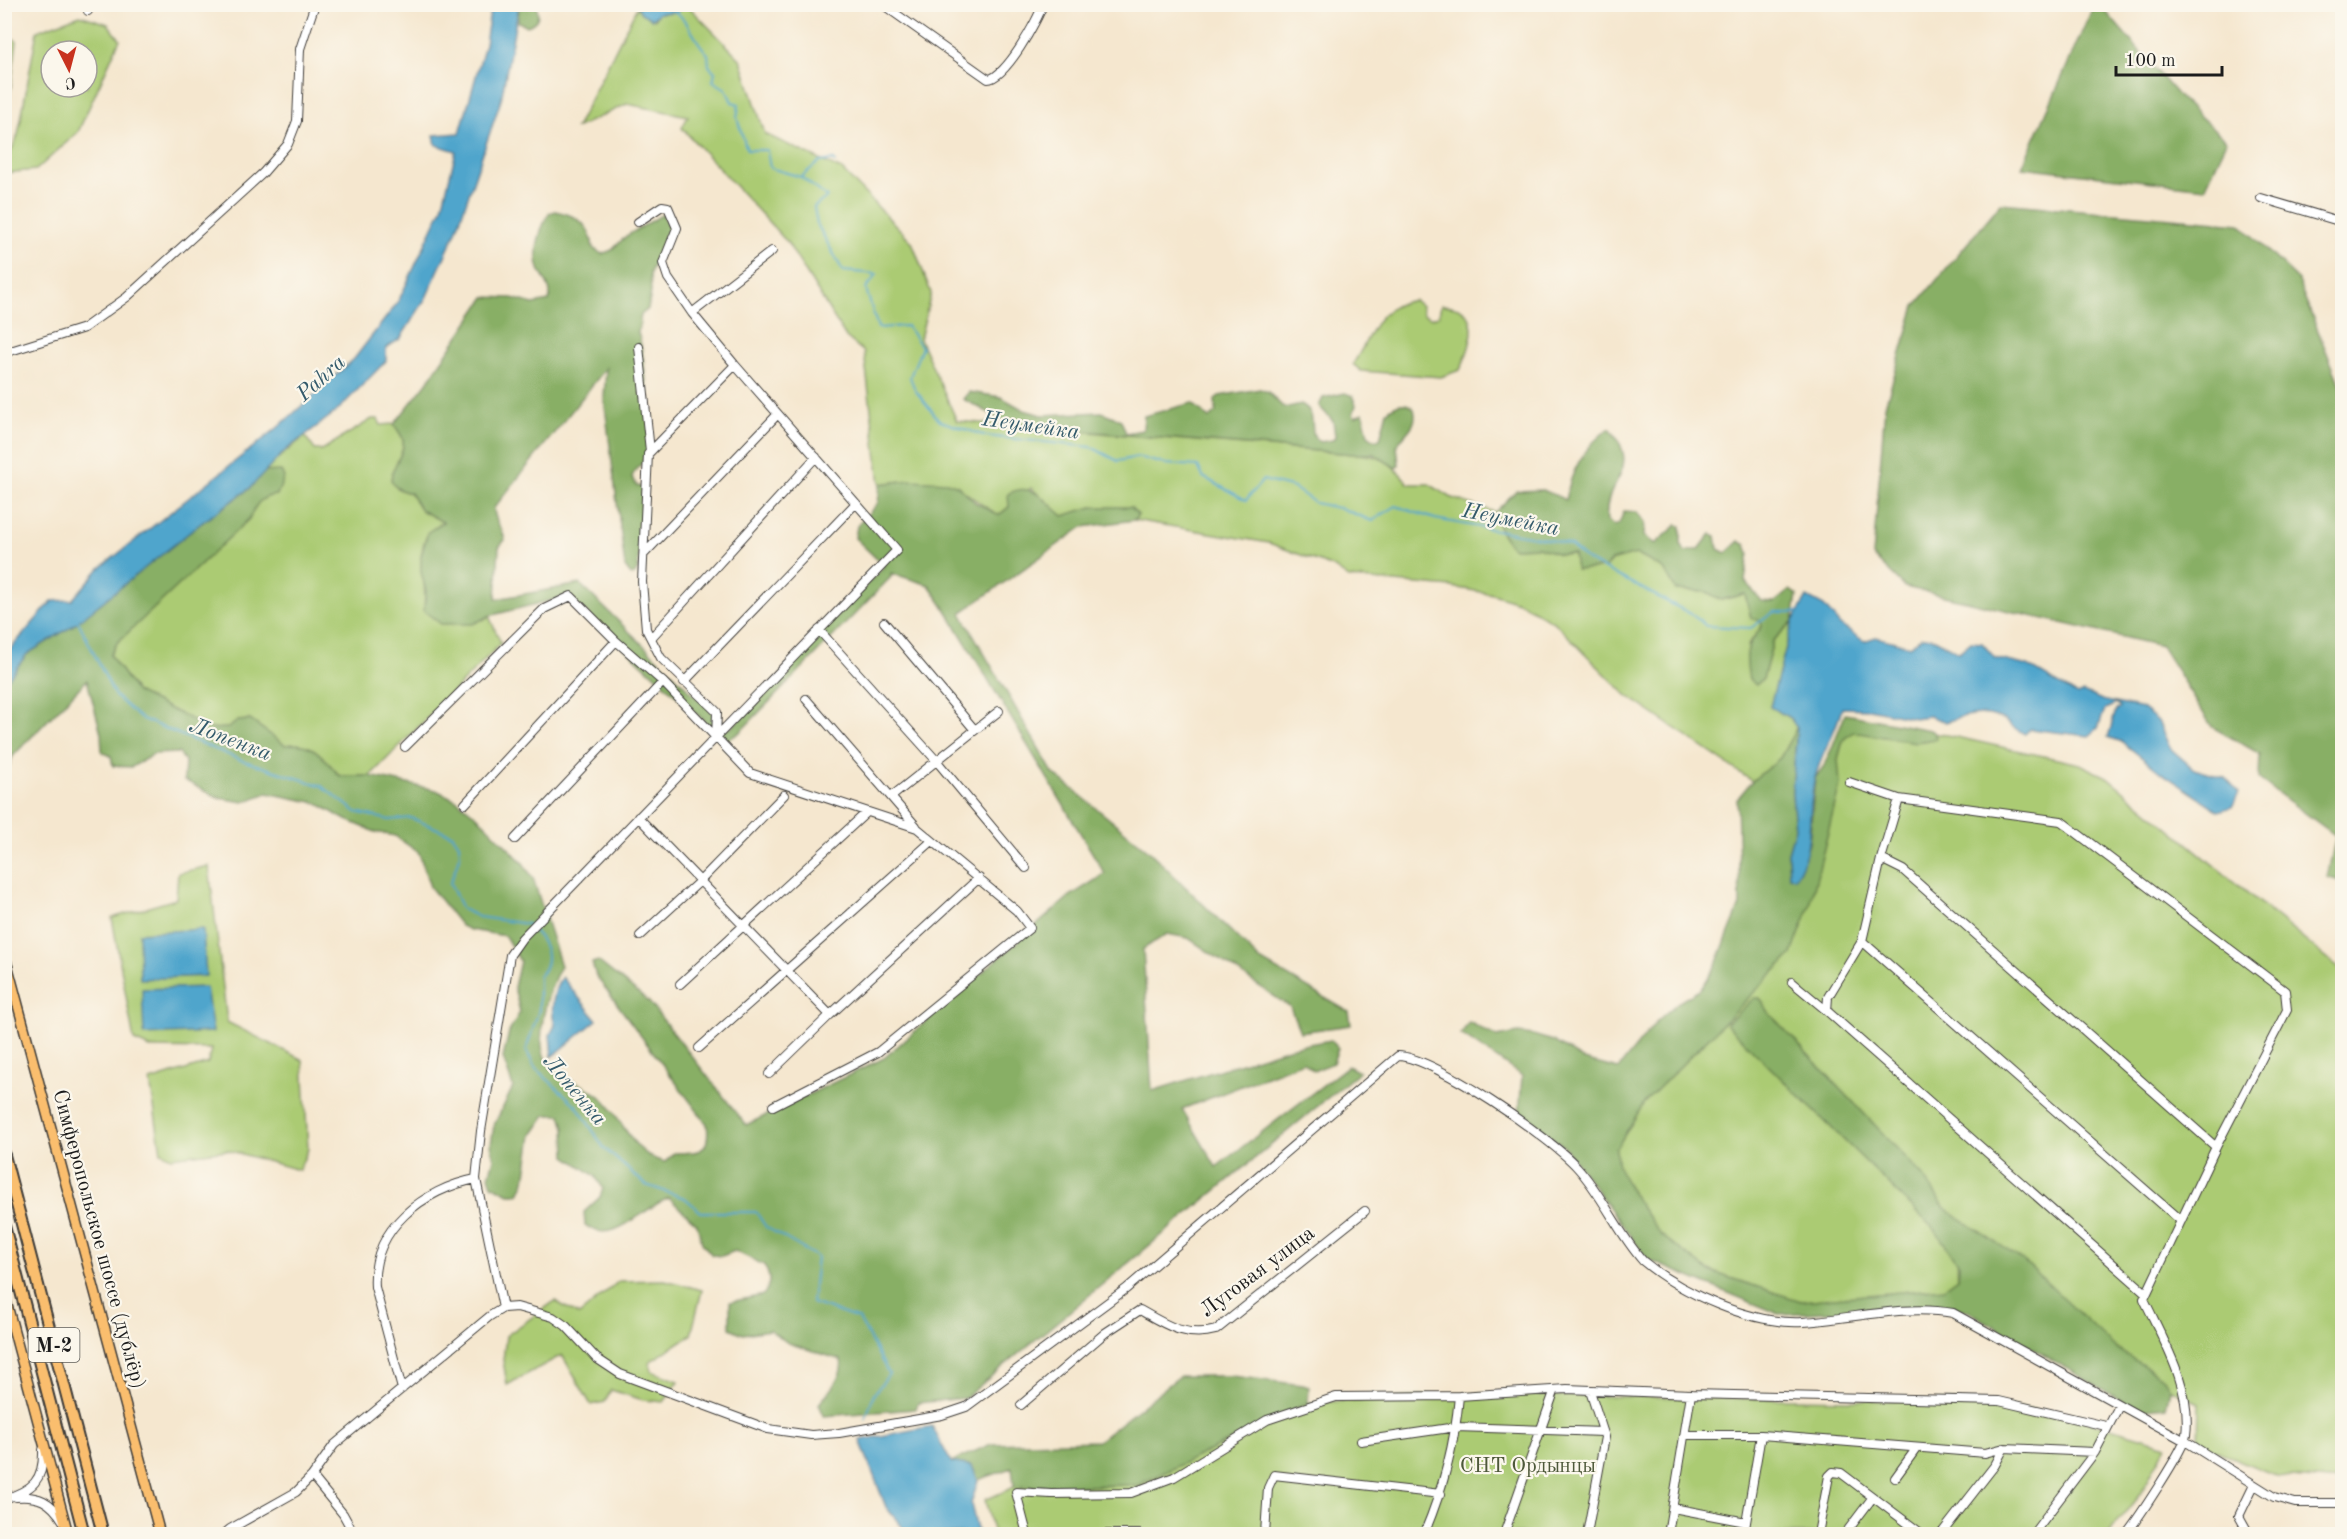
<svg xmlns="http://www.w3.org/2000/svg" width="2347" height="1539" font-family="'Old Standard TT',serif">
<style>
.green{fill:#abcb73;stroke:#647448;stroke-width:1.5;fill-rule:evenodd}
.forest{fill:#88af65;stroke:#526640;stroke-width:1.5}
.water{fill:#50a5cc;stroke:#366074;stroke-width:1.5}
.lines{fill:none;stroke-linecap:round;stroke-linejoin:round}
.stream{stroke:#50a5cc;stroke-width:2}
.minor-casing{stroke:#3d3a37;stroke-width:10}
.major-casing{stroke:#3d3a37;stroke-width:12}
.highway-casing{stroke:#3d3a37;stroke-width:14}
.minor{stroke:#fff;stroke-width:8}
.major{stroke:#fabe6e;stroke-width:9}
.highway{stroke:#fabe6e;stroke-width:10}
.labels{text-anchor:middle;stroke-width:4.5;stroke-linejoin:round;paint-order:stroke}
.shield{fill:#fbf7ec;stroke:#5f5e5a;stroke-width:1.5}
.shield-label{font-size:20px;font-weight:bold;fill:#1c1c1c}
.street-label{font-size:21px;fill:#1c1c1c;stroke:#fbf7ec}
.park-label{font-size:21px;fill:#4e593a;stroke:#fbf7ec}
.water-label{font-size:22px;font-style:italic;fill:#335a6b;stroke:#fbf7ec}
</style>
<rect width="100%" height="100%" fill="#fbf7ec"/>
<filter id="ink" filterUnits="userSpaceOnUse"><feTurbulence type="fractalNoise" baseFrequency=".0167" numOctaves="2"/><feDisplacementMap in="SourceGraphic" scale="12" xChannelSelector="R" yChannelSelector="G"/><feConvolveMatrix kernelMatrix="1 2 1 2 8 2 1 2 1" color-interpolation-filters="sRGB"/></filter>
<filter id="wash" filterUnits="userSpaceOnUse"><feTurbulence type="fractalNoise" baseFrequency=".008" numOctaves="4" result="noise"/><feDisplacementMap in="SourceGraphic" scale="24" xChannelSelector="R" yChannelSelector="G"/><feGaussianBlur stdDeviation="1.35" result="paint"/><feColorMatrix in="noise" values="0 0 0 0 0 0 0 0 0 0 0 0 0 0 0 0 0 1.4 0 .05"/><feComposite in="paint" operator="in"/></filter>
<g filter="url(#wash)">
<rect width="100%" height="100%" fill="#f5e7cf"/>
<!-- green -->
<path class="green" d="M 682,5 L 687,5 L 741,60 L 765,134 L 842,170 L 912,242 L 931,293 L 920,339 L 957,421 L 1353,454 C 1382,454 1391,462 1409,484 L 1429,484 L 1452,498 L 1495,512 L 1500,531 L 1512,548 L 1538,547 L 1559,554 L 1574,554 L 1576,569 L 1636,554 L 1664,569 L 1676,590 L 1707,592 L 1721,600 L 1745,594 L 1751,618 L 1761,621 L 1762,626 L 1748,645 L 1763,678 L 1773,641 L 1793,621 L 1770,707 L 1790,718 L 1797,727 L 1780,758 L 1752,781 L 1626,695 L 1555,623 L 1521,603 L 1493,594 L 1452,587 L 1349,578 L 1333,567 L 1269,543 L 1134,520 L 1138,515 L 1092,507 L 1063,516 L 1031,488 L 999,515 C 984,507 973,498 960,488 C 945,478 898,481 880,484 L 864,352 L 846,337 L 787,242 L 682,128 L 688,116 L 627,104 L 576,128 L 637,7 L 641,13 L 655,19 L 658,13 L 679,10 Z
M 80,15 L 108,24 L 120,39 L 78,132 L 36,170 L 5,173 L 5,165 L 18,135 L 37,31 ZM 51,51 L 87,51 L 87,87 L 51,87 Z
M 10,37 L 17,41 L 5,132 L 5,39 Z
M 1414,300 L 1421,306 L 1423,314 L 1431,318 L 1439,315 L 1441,305 C 1485,306 1473,342 1460,370 L 1441,377 L 1361,371 L 1353,364 C 1373,334 1374,307 1414,300 Z
M 372,419 L 378,419 L 381,425 L 394,424 C 397,429 402,435 403,440 C 407,460 370,483 410,493 L 421,510 L 443,522 C 407,541 429,575 424,606 L 483,620 L 489,616 L 501,643 L 370,776 L 340,776 C 322,757 314,740 285,745 L 250,720 L 238,721 L 228,728 L 210,729 L 136,692 L 110,655 L 116,643 L 248,519 L 258,501 L 270,495 L 281,472 L 262,472 L 305,436 L 315,450 L 322,450 Z
M 1848,724 L 1947,735 L 2080,764 L 2107,777 L 2342,971 L 2342,1481 L 2277,1476 L 2198,1443 L 2199,1403 L 2170,1389 L 2118,1350 L 1957,1250 L 1958,1289 L 1787,1304 L 1667,1251 L 1612,1180 L 1608,1151 L 1821,814 Z
M 209,866 L 227,1022 L 303,1060 L 308,1149 L 299,1170 L 227,1150 L 171,1157 L 161,1152 L 150,1081 L 208,1063 L 211,1049 L 150,1048 L 134,1041 L 112,918 L 176,899 L 178,873 Z
M 665,1280 L 702,1290 L 691,1335 L 649,1362 L 651,1371 L 679,1381 L 664,1402 L 643,1400 L 611,1390 L 605,1402 L 591,1405 L 562,1355 L 507,1385 L 503,1360 L 506,1336 L 555,1301 L 579,1315 L 619,1281 Z
M 1460,1394 L 1981,1402 L 2070,1416 L 2167,1445 L 2140,1494 L 2108,1534 L 994,1534 L 985,1500 L 1014,1487 L 1138,1485 L 1308,1403 Z"/>
<!-- forest -->
<path class="forest" d="M 519,5 L 536,5 C 540,16 538,22 527,26 L 518,22 Z
M 2094,5 L 2100,5 L 2181,99 L 2227,141 L 2205,188 L 2022,167 Z
M 2001,203 L 2240,224 L 2297,279 L 2342,390 L 2342,882 L 2327,877 L 2336,836 L 2259,779 L 2260,754 L 2212,727 L 2161,646 L 1905,587 L 1873,556 L 1885,406 L 1915,306 Z
M 555,211 C 577,215 591,225 593,248 L 602,254 L 612,250 L 626,236 L 663,214 L 669,228 L 650,273 L 651,292 L 648,309 L 641,315 L 638,333 C 643,344 653,440 650,451 C 647,462 635,467 632,477 L 637,486 L 643,487 L 638,569 L 634,575 L 631,575 L 625,567 L 604,398 L 606,368 L 494,508 C 495,525 502,525 505,540 L 499,547 L 496,599 L 580,584 L 730,729 L 884,566 L 855,538 L 857,526 L 878,503 L 880,484 L 910,480 L 947,482 L 958,486 L 976,503 L 999,515 L 1009,507 L 1008,494 C 1032,480 1045,501 1063,516 L 1092,507 L 1131,507 L 1138,515 L 1134,520 L 1083,527 L 961,613 L 1053,773 L 1149,851 L 1260,960 L 1349,1012 L 1351,1025 L 1300,1032 L 1290,1007 L 1188,938 L 1167,934 L 1143,949 L 1152,1091 L 1292,1047 L 1331,1040 L 1338,1048 L 1333,1063 L 1314,1071 L 1303,1062 L 1182,1109 L 1216,1167 L 1348,1066 L 1359,1072 L 965,1398 L 918,1403 L 916,1409 L 824,1416 L 819,1404 C 828,1392 845,1376 841,1360 L 788,1343 L 770,1330 L 743,1334 L 730,1328 L 730,1302 L 763,1295 C 772,1285 770,1275 764,1265 L 735,1251 L 722,1256 L 712,1255 L 702,1243 L 697,1224 L 669,1198 C 644,1206 614,1248 585,1225 L 584,1212 L 600,1197 L 603,1188 L 595,1176 L 566,1156 L 565,1128 L 561,1115 L 546,1115 L 532,1135 L 525,1181 L 519,1194 L 509,1194 L 492,1185 L 489,1176 L 494,1159 L 491,1144 L 494,1125 L 513,1087 L 503,1058 L 509,1032 L 520,1012 L 514,987 L 520,961 L 505,936 L 470,930 L 461,926 L 430,887 L 419,853 L 395,836 L 375,832 L 342,818 L 317,803 L 267,793 L 244,802 L 219,798 L 184,780 L 185,761 L 179,753 L 154,754 L 132,767 L 113,766 L 111,756 L 102,752 L 101,733 L 87,680 L 13,756 L 5,775 L 5,683 L 27,654 L 71,627 L 200,524 L 250,488 L 262,472 L 281,471 L 284,477 L 277,495 C 260,496 256,505 249,519 L 117,643 L 110,655 L 136,692 L 210,729 L 228,728 L 238,721 L 250,720 L 285,745 C 314,740 322,757 340,776 L 370,776 L 436,790 L 458,801 L 477,816 L 523,863 L 533,878 L 561,966 C 548,989 531,1044 550,1066 C 563,1081 588,1084 602,1098 C 624,1119 631,1155 665,1162 L 674,1153 C 699,1152 711,1154 707,1124 L 596,976 L 592,963 L 598,961 L 649,1002 L 746,1125 L 884,1058 L 1070,896 L 1105,874 L 946,610 L 929,585 L 891,573 L 891,577 L 739,733 L 726,741 L 568,596 L 489,616 L 473,624 L 441,624 L 424,611 L 426,591 L 421,572 L 421,556 L 428,532 L 443,522 L 421,510 L 410,493 C 370,483 407,460 403,440 C 402,435 397,429 394,424 L 426,384 L 485,297 L 512,298 L 533,304 L 549,301 C 553,288 544,281 539,269 C 533,251 540,229 549,213 Z
M 1260,389 L 1268,392 L 1284,408 L 1301,404 C 1321,414 1305,434 1320,442 L 1333,440 L 1335,436 L 1333,421 L 1319,406 L 1323,398 L 1345,393 L 1353,396 L 1356,405 L 1353,414 L 1355,417 L 1363,413 L 1368,435 L 1375,440 L 1380,439 L 1387,411 C 1396,404 1405,400 1414,409 C 1419,427 1404,432 1397,446 L 1399,465 L 1396,468 L 1374,454 L 1353,454 L 1012,425 L 963,399 L 969,392 L 1001,397 L 1024,410 L 1042,415 L 1102,412 L 1121,420 L 1126,433 L 1143,430 L 1144,416 L 1192,403 L 1209,418 L 1216,413 L 1215,399 L 1219,396 Z
M 1610,428 C 1645,473 1602,478 1607,521 L 1614,526 L 1619,524 L 1624,511 L 1637,512 L 1645,522 L 1644,536 L 1655,544 L 1677,525 L 1681,526 L 1681,544 L 1685,552 L 1699,549 L 1711,534 L 1716,536 L 1718,549 L 1726,553 L 1739,541 L 1746,545 L 1749,553 L 1745,581 L 1761,601 L 1775,602 L 1790,590 L 1797,595 L 1793,621 L 1773,641 L 1763,679 L 1756,685 L 1749,679 C 1744,652 1746,647 1762,626 L 1761,621 L 1751,618 L 1745,594 L 1721,600 L 1707,592 L 1676,590 L 1664,569 L 1636,554 L 1611,561 L 1605,568 L 1576,570 L 1574,554 L 1559,554 L 1538,547 L 1512,548 L 1500,531 L 1495,512 L 1516,491 L 1543,490 L 1566,500 C 1570,472 1585,445 1610,428 Z
M 1845,714 L 1930,730 L 1935,733 L 1936,739 L 1916,742 L 1853,732 L 1843,740 L 1838,759 L 1840,784 L 1810,905 L 1792,954 L 1644,1103 L 1616,1149 L 1618,1167 L 1639,1204 L 1661,1235 L 1709,1271 L 1801,1301 L 1944,1288 L 1958,1278 L 1959,1264 L 1935,1230 L 1726,1024 L 1754,998 L 1760,998 L 1770,1014 L 1924,1177 L 1945,1208 L 2025,1262 L 2118,1350 L 2164,1378 L 2170,1389 L 2166,1407 L 2138,1410 L 1968,1311 L 1953,1307 L 1779,1314 L 1648,1260 L 1564,1146 L 1519,1115 L 1522,1076 L 1461,1034 L 1469,1022 L 1497,1037 L 1518,1033 L 1533,1035 L 1553,1041 L 1584,1060 L 1618,1069 L 1656,1022 L 1677,1003 L 1701,989 L 1715,967 L 1740,905 L 1737,799 L 1752,781 L 1780,758 L 1797,727 L 1792,793 L 1795,828 L 1788,853 L 1789,876 L 1799,872 L 1809,843 L 1815,778 L 1826,763 Z
M 1180,1376 L 1232,1376 L 1303,1385 L 1309,1387 L 1308,1403 L 1138,1485 L 1014,1487 L 1012,1468 L 978,1480 L 972,1466 L 951,1462 L 991,1444 L 1098,1441 Z"/>
<!-- water -->
<path class="water" d="M 491,5 L 519,5 L 501,100 L 456,232 L 425,300 L 400,339 L 386,348 L 386,361 L 337,411 L 286,450 L 250,488 L 200,524 L 71,627 L 27,654 L 5,683 L 5,655 L 52,601 L 72,600 L 100,568 L 276,429 L 354,359 L 398,302 L 442,208 L 456,151 L 436,145 L 434,135 L 460,133 L 485,44 Z
M 637,5 L 682,5 L 677,12 L 659,13 L 652,19 L 641,13 Z
M 1807,597 L 1824,606 L 1840,625 L 1864,641 L 1876,637 L 1910,646 L 1922,637 L 1931,637 L 1959,652 L 1971,642 L 1982,643 L 1995,658 L 2028,666 L 2077,695 L 2083,692 L 2102,700 L 2143,709 L 2158,721 L 2170,748 L 2194,769 L 2225,778 L 2239,793 L 2232,807 L 2219,811 L 2160,772 L 2122,742 L 2108,737 L 2116,710 L 2120,707 L 2116,704 L 2105,709 L 2098,728 L 2089,736 L 2030,729 L 2025,734 C 2014,730 2007,720 1997,717 C 1980,711 1962,716 1946,722 L 1929,716 L 1914,718 L 1869,709 L 1842,708 C 1836,732 1821,754 1815,778 C 1806,811 1816,848 1795,878 L 1789,876 L 1788,853 L 1795,828 L 1792,793 L 1797,728 L 1790,718 L 1770,707 L 1793,621 Z
M 203,929 L 206,976 L 140,979 L 139,933 Z
M 562,977 L 597,1020 L 552,1057 L 550,1035 L 555,1025 C 550,1012 553,989 562,977 Z
M 206,987 L 213,1032 L 144,1035 L 142,989 Z
M 932,1426 L 951,1462 L 972,1466 L 978,1480 L 971,1504 L 978,1534 L 908,1534 L 886,1507 L 860,1440 Z"/>
<g class="lines">
<!-- stream -->
<path class="stream" d="M 675,11 C 691,23 694,41 708,54 L 709,66 L 715,72 L 713,81 L 726,89 L 732,102 L 739,104 L 737,118 L 747,150 L 767,150 L 770,168 L 801,177 L 827,197 L 814,207 L 817,224 L 843,271 L 877,274 L 866,289 L 878,328 L 907,326 L 922,347 L 910,377 L 915,390 L 940,421 L 986,436 L 1091,447 L 1118,461 L 1137,457 L 1165,464 L 1198,466 L 1203,477 L 1246,500 L 1263,480 L 1294,488 L 1315,503 L 1343,509 L 1372,521 L 1396,506 L 1435,519 L 1551,540 L 1571,546 L 1587,560 L 1695,616 L 1706,626 L 1751,628 L 1774,612 L 1798,612
M 801,177 L 819,162 L 834,160 L 835,162
M 77,619 L 115,696 L 140,718 L 241,760 L 322,786 L 356,812 L 389,820 L 411,818 L 453,835 L 459,844 L 460,856 L 450,883 L 462,909 L 479,917 L 527,924 L 530,927
M 534,931 C 547,944 553,962 539,976 L 539,1010 L 526,1050 L 535,1068 L 577,1106 L 604,1148 L 646,1185 L 685,1198 L 701,1212 L 756,1212 L 766,1227 L 817,1257 L 812,1303 L 859,1319 L 889,1374 L 874,1394 L 865,1420"/>
</g>
</g>
<g filter="url(#ink)">
<g class="lines">
<defs>
<path id="minor" d="M 882,4 L 988,79 C 1005,79 1038,20 1043,4
M 88,11 L 89,4
M 2261,198 L 2342,222
M 692,313 L 772,251
M 639,347 L 650,451
M 4,353 L 84,328 L 127,297 L 263,173 L 288,144 L 297,121 L 300,49 L 315,4
M 645,553 L 777,415
M 884,622 L 974,729
M 819,630 L 935,759 L 1026,868
M 651,638 L 816,457
M 684,682 L 856,503
M 806,699 L 891,797
M 716,738 L 717,712 L 661,658 L 646,629 L 642,582 L 648,454 L 735,365
M 405,747 L 544,609 L 571,596 L 616,641 L 663,682 L 750,773 L 917,828 L 1017,911 L 1030,928 L 878,1052 L 773,1106
M 1849,782 L 1899,799
M 465,804 L 616,641
M 638,817 L 830,1015 L 769,1074
M 916,826 L 891,797 L 999,711
M 515,839 L 663,682
M 1881,859 L 1903,870 L 2216,1147
M 640,936 L 700,881 L 784,795
M 1862,941 L 2181,1221
M 1792,982 L 1827,1011
M 680,984 L 866,813
M 830,1015 L 979,878
M 699,1048 L 932,841
M 503,1308 L 476,1179 L 481,1131 L 510,955 L 522,938 L 897,550 L 735,365 L 692,313 L 668,278 L 663,263 L 677,228 L 668,207 L 662,206 L 638,222
M 402,1389 L 375,1287 C 371,1229 424,1189 476,1179
M 1021,1405 L 1105,1333 L 1140,1310 C 1166,1325 1185,1338 1216,1330 L 1365,1211
M 1686,1435 L 1761,1435 L 1744,1534
M 1761,1435 L 1985,1453 L 2004,1448 L 2095,1452 L 2119,1406
M 1361,1441 L 1456,1427 L 1603,1432
M 312,1476 L 343,1514 L 354,1534
M 1895,1478 L 1916,1449
M 16,1497 C 38,1495 51,1501 63,1521
M 4,1499 C 33,1490 44,1480 43,1450
M 1673,1508 L 1746,1522
M 224,1534 L 230,1529 L 296,1492 L 312,1476 L 334,1445 L 490,1316 L 503,1308 L 517,1307 L 553,1317 L 566,1326 L 596,1358 L 620,1374 L 768,1429 L 811,1435 L 839,1433 L 942,1415 L 966,1407 L 1126,1289 L 1398,1056 C 1434,1057 1551,1138 1577,1167 C 1603,1195 1617,1232 1643,1261 C 1681,1293 1752,1325 1803,1322 C 1853,1319 1903,1304 1953,1313 L 2185,1441 L 2274,1497 L 2295,1503 L 2342,1503
M 1027,1534 L 1016,1492 L 1051,1494 L 1131,1493 L 1174,1477 L 1267,1420 L 1336,1397 L 1459,1396 L 1567,1389 L 1691,1394
M 1092,1534 L 1139,1534
M 1265,1534 L 1268,1488 L 1274,1475 L 1441,1494
M 1424,1534 C 1443,1489 1455,1445 1459,1396
M 1504,1534 L 1554,1392
M 1587,1534 L 1605,1437 L 1590,1391
M 1668,1534 L 1691,1394 L 1999,1401 L 2106,1426
M 1818,1534 L 1829,1476 L 1833,1472 L 1841,1473 L 1922,1534
M 1845,1534 L 1873,1497
M 1941,1534 L 1995,1465 L 2004,1448
M 2033,1534 L 2095,1452
M 2126,1534 C 2137,1520 2184,1450 2186,1435 C 2192,1387 2164,1342 2144,1299 L 2216,1147 L 2287,1010 L 2285,991 L 2061,821 L 1899,799 L 1881,859 L 1862,941 L 1828,997 L 1827,1011 L 2146,1293
M 2249,1534 L 2239,1516 L 2254,1485"/>
<path id="major" d="M 4,953 L 160,1534
M 4,1294 L 68,1534"/>
<path id="highway" d="M 4,1155 L 103,1534
M 4,1226 L 84,1534"/>
</defs>
<!-- minor casing -->
<use href="#minor" class="minor-casing"/>
<!-- major casing -->
<use href="#major" class="major-casing"/>
<!-- highway casing -->
<use href="#highway" class="highway-casing"/>
<!-- minor -->
<use href="#minor" class="minor"/>
<!-- major -->
<use href="#major" class="major"/>
<!-- highway -->
<use href="#highway" class="highway"/>
</g>
</g>
<g class="labels">
<!-- shield labels -->
<rect class="shield" x="28.5" y="1328" width="51" height="34" rx="4.5"/>
<g class="shield-label">
<text x="54" y="1352">М-2</text>
</g>
<!-- street labels -->
<g class="street-label">
<text transform="translate(100 1239) rotate(75)" y="7">Симферопольское шоссе (дублёр)</text>
<text transform="translate(1257 1271) rotate(-37)" y="7">Луговая улица</text>
</g>
<!-- park labels -->
<g class="park-label">
<text x="1528" y="1472">СНТ Ордынцы</text>
</g>
<!-- water labels -->
<g class="water-label">
<text transform="translate(320 377) rotate(-42)" y="8">Pahra</text>
<text transform="translate(1031 424) rotate(8)" y="8">Неумейка</text>
<text transform="translate(1511 518) rotate(11)" y="8">Неумейка</text>
<text transform="translate(231 738) rotate(21)" y="8">Лопенка</text>
<text transform="translate(576 1089) rotate(50)" y="8">Лопенка</text>
</g>
</g>
<!-- margin -->
<rect width="2347" height="1539" fill="none" stroke="#fbf7ec" stroke-width="24"/>
<!-- north arrow -->
<g transform="translate(69 69) rotate(174)"><circle r="28" fill="#fbf7ec" stroke="#a29f99" stroke-width="1.5"/>
<path d="M0-4.5L10 22L0 15L-10 22Z" fill="#c8321e"/>
<text y="-9" font-size="16" font-weight="bold" text-anchor="middle" fill="#1c1c1c">С</text>
</g>
<!-- scale -->
<path d="M2116 66v9h106v-9" fill="none" stroke="#1c1c1c" stroke-width="3"/>
<text x="2125" y="66" font-size="18" fill="#1c1c1c" stroke="#fbf7ec" stroke-width="4.5" paint-order="stroke">100 m</text>
</svg>
